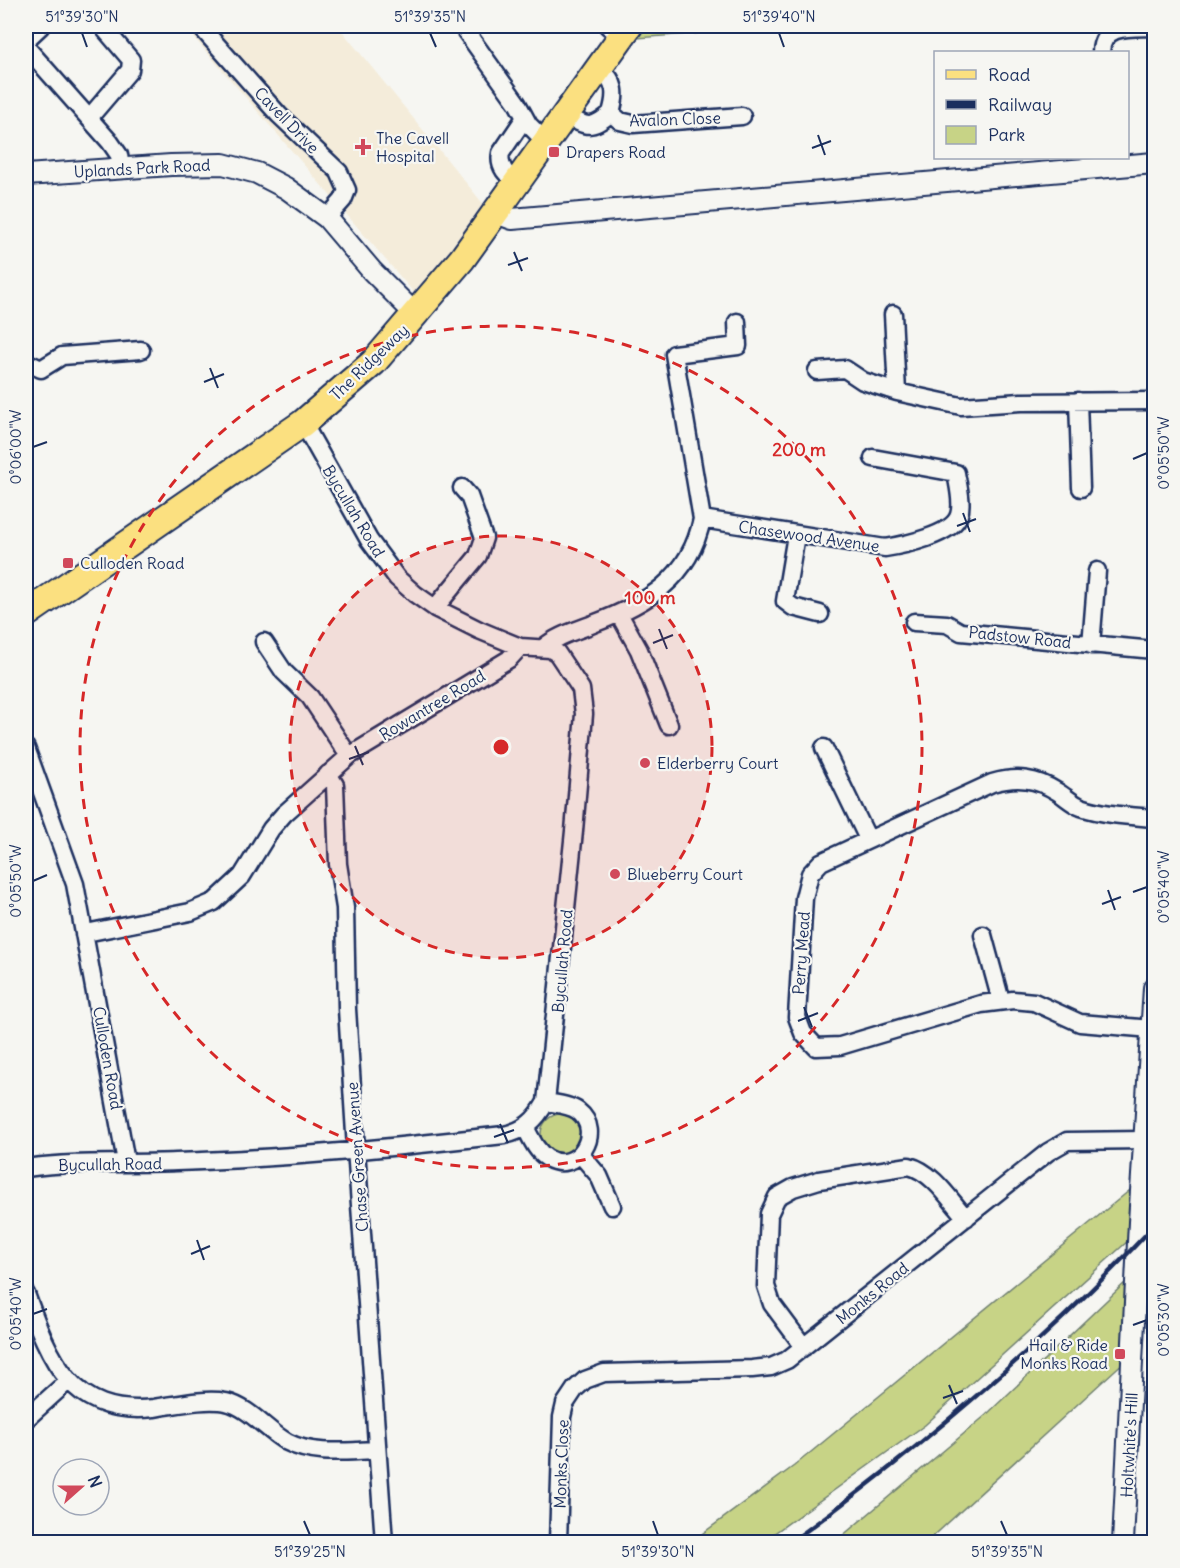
<svg xmlns="http://www.w3.org/2000/svg" width="1180" height="1568" font-family="Delius,sans-serif">
<style>
.built{fill:#f4ecda}
.green{fill:#c7d386;stroke:#718172;stroke-width:1.5}
.lines{fill:none;stroke-linecap:round;stroke-linejoin:round}
.minor-casing{stroke:#1b2f5e;stroke-width:21}
.tertiary-casing{stroke:#1b2f5e;stroke-width:24}
.primary-casing{stroke:#1b2f5e;stroke-width:30}
.minor{stroke:#f6f6f2;stroke-width:16}
.tertiary{stroke:#f6f6f2;stroke-width:20}
.primary{stroke:#fbe080;stroke-width:26}
.rail{stroke:#1b2f5e;stroke-width:4.5}
.ticks{fill:none;stroke:#1b2f5e;stroke-width:2}
.ring{fill:none;stroke:#d62828;stroke-width:3;stroke-dasharray:10 8}
.poi-dot{fill:#d1495b;stroke:#f6f6f2;stroke-width:2}
.labels{text-anchor:middle;stroke-width:4.5;stroke-linejoin:round;paint-order:stroke}
.street-label{font-size:16px;fill:#1b2f5e;stroke:#f6f6f2}
.poi-label{font-size:16px;fill:#1b2f5e;stroke:#f6f6f2;text-anchor:start}
.centre{fill:#d62828;stroke:#f6f6f2;stroke-width:3}
.ring-label{font-size:18px;text-anchor:middle;font-weight:bold;fill:#d62828;stroke:#f6f6f2;stroke-width:4.5;stroke-linejoin:round;paint-order:stroke}
.neatline{fill:none;stroke:#1b2f5e;stroke-width:2}
.ticks-label{font-size:15px;text-anchor:middle;fill:#1b2f5e}
</style>
<rect width="100%" height="100%" fill="#f6f6f2"/>
<filter id="ink" filterUnits="userSpaceOnUse"><feTurbulence type="fractalNoise" baseFrequency=".0167" numOctaves="2"/><feDisplacementMap in="SourceGraphic" scale="12" xChannelSelector="R" yChannelSelector="G"/><feConvolveMatrix kernelMatrix="1 2 1 2 8 2 1 2 1" color-interpolation-filters="sRGB"/></filter>
<g filter="url(#ink)">
<!-- built -->
<path class="built" d="M 184,26 L 338,26 L 485,206 L 416,295 Z"/>
<!-- green -->
<path class="green" d="M 647,26 L 794,26 L 638,38 Z
M541 1134a20 20 0 1 1 40 0a20 20 0 1 1-40 0Z
M 1130,1190 L 1129,1240 L 925,1425 L 762,1542 L 691,1542 L 794,1466 Z
M 1128,1280 L 1126,1360 L 927,1542 L 835,1542 L 986,1415 Z"/>
<g class="lines">
<defs>
<path id="minor" d="M 200,26 L 279,115 L 339,172 L 347,190 L 343,200 L 327,218
M 462,26 L 517,103 L 529,125 L 546,142
M 608,26 L 622,36
M 26,40 L 41,26
M 26,47 L 110,142 L 119,155 L 121,168
M 1101,52 C 1102,23 1133,28 1154,27
M 611,113 L 620,121 L 633,124 L 742,116
M 566,115 C 586,127 592,130 611,113 C 617,93 616,82 600,68
M 89,118 L 130,70 L 131,60 L 102,26
M 518,183 C 507,175 498,168 501,153 L 524,119
M 893,314 L 897,392
M 26,362 L 41,369 L 62,356 L 141,350
M 817,371 L 845,369 L 863,381 L 897,392 L 961,406 L 1021,402 L 1154,401
M 1078,401 L 1081,488
M 702,519 L 885,548 C 904,545 953,535 959,515 C 963,503 958,485 956,473 L 873,458
M 796,535 L 785,601 L 793,607 L 820,614
M 435,608 L 478,556 L 484,538 L 469,496 L 462,488
M 619,614 L 639,650 L 669,725
M 914,622 L 947,624 L 961,632 L 1154,650
M 264,642 L 284,672 L 310,697 L 349,756
M 1091,645 L 1097,571
M 543,648 C 558,635 576,631 593,624 C 646,604 690,579 702,519 L 674,354 L 738,346 L 737,322
M 26,748 L 75,884 L 126,1162
M 824,748 L 868,839
M 328,774 L 335,785 L 338,864 L 345,908 L 347,1009 L 356,1149 L 384,1542
M 86,933 L 190,912 L 214,902 L 242,876 L 271,829 L 284,814 L 349,756 L 509,659 L 520,647
M 983,935 L 1001,1001
M 1152,1029 L 1080,1023 L 1034,1002 L 1013,1000 L 981,1004 L 840,1046 L 816,1047 L 803,1033 L 797,1017 L 804,898 L 810,874 L 821,862 L 992,783 C 1017,776 1036,778 1058,792 C 1066,797 1073,804 1081,807 C 1105,815 1130,816 1154,818
M 525,1127 C 531,1138 536,1151 547,1158 C 577,1176 605,1132 578,1111 C 570,1105 556,1104 546,1102
M 581,1155 L 599,1176 L 612,1206
M 26,1168 C 76,1161 125,1164 176,1162 C 284,1159 396,1147 504,1135 C 524,1131 536,1120 546,1102 L 574,831 L 584,714 L 581,689 L 557,653 L 550,649 L 520,647 L 479,630 L 435,608 L 415,594 L 397,578 L 369,540 L 303,423
M 1137,1293 L 1154,1293
M 26,1294 C 50,1360 71,1417 154,1408 C 176,1405 204,1398 226,1402 C 249,1407 267,1431 287,1442 C 314,1456 347,1451 376,1450
M 804,1347 L 772,1304 L 766,1286 L 769,1214 L 777,1197 L 793,1188 L 819,1180 L 909,1166 C 933,1172 950,1200 966,1218
M 26,1419 L 68,1381
M 558,1542 L 562,1417 L 565,1404 L 575,1389 L 585,1380 L 604,1373 L 752,1369 L 771,1367 L 787,1360 L 1048,1152 L 1067,1141 L 1145,1140"/>
<path id="tertiary" d="M 26,175 L 171,165 L 223,164 L 257,173 L 286,188 L 327,218 L 372,271 L 416,315
M 496,213 L 512,219 L 1154,163
M 1123,1542 L 1139,1222 L 1154,988"/>
<path id="primary" d="M 26,614 L 303,423 L 374,362 L 462,259 L 629,26"/>
</defs>
<!-- minor casing -->
<use href="#minor" class="minor-casing"/>
<!-- tertiary casing -->
<use href="#tertiary" class="tertiary-casing"/>
<!-- primary casing -->
<use href="#primary" class="primary-casing"/>
<!-- minor -->
<use href="#minor" class="minor"/>
<!-- tertiary -->
<use href="#tertiary" class="tertiary"/>
<!-- primary -->
<use href="#primary" class="primary"/>
<!-- rail -->
<path class="rail" d="M 791,1542 C 921,1448 1044,1343 1154,1226"/>
</g>
</g>
<!-- ticks -->
<path class="ticks" d="M 82,33 L 87,47M 430,33 L 436,47M 779,33 L 784,47M 818,135 L 825,155M 812,148 L 831,141M 514,252 L 522,271M 508,265 L 528,258M 210,368 L 218,388M 204,382 L 224,374M 33,447 L 47,442M 1133,459 L 1147,453M 963,513 L 970,532M 957,526 L 976,519M 659,629 L 667,649M 653,643 L 673,635M 355,746 L 363,765M 349,759 L 369,752M 33,881 L 47,875M 1108,890 L 1115,910M 1133,892 L 1147,887M 1102,904 L 1121,897M 804,1007 L 812,1027M 798,1021 L 818,1013M 500,1124 L 508,1143M 494,1137 L 514,1130M 197,1240 L 204,1260M 191,1254 L 210,1246M 33,1314 L 47,1309M 1133,1325 L 1147,1320M 949,1385 L 957,1404M 943,1398 L 963,1391M 304,1521 L 310,1535M 653,1521 L 658,1535M 1001,1521 L 1007,1535"/>
<!-- distance rings -->
<circle cx="501" cy="747" r="211" fill="#d62828" fill-opacity=".12"/>
<g class="ring">
<circle cx="501" cy="747" r="211"/>
<circle cx="501" cy="747" r="421"/>
</g>
<!-- markers -->
<g class="poi-dot">
<path d="M360 138h6v6h6v6h-6v6h-6v-6h-6v-6h6z"/>
<rect x="548" y="146" width="12" height="12" rx="3"/>
<rect x="62" y="557" width="12" height="12" rx="3"/>
<circle cx="645" cy="763" r="6"/>
<circle cx="615" cy="874" r="6"/>
<rect x="1114" y="1348" width="12" height="12" rx="3"/>
</g>
<g class="labels">
<!-- street labels -->
<g class="street-label">
<text transform="translate(675 119) rotate(-2)" y="6">Avalon Close</text>
<text transform="translate(287 120) rotate(46)" y="6">Cavell Drive</text>
<text transform="translate(142 168) rotate(-3)" y="6">Uplands Park Road</text>
<text transform="translate(369 362) rotate(-44)" y="6">The Ridgeway</text>
<text transform="translate(354 511) rotate(59)" y="6">Bycullah Road</text>
<text transform="translate(809 536) rotate(8)" y="6">Chasewood Avenue</text>
<text transform="translate(1020 637) rotate(6)" y="6">Padstow Road</text>
<text transform="translate(432 705) rotate(-31)" y="6">Rowantree Road</text>
<text transform="translate(801 953) rotate(-86)" y="6">Perry Mead</text>
<text transform="translate(562 961) rotate(-85)" y="6">Bycullah Road</text>
<text transform="translate(108 1058) rotate(80)" y="6">Culloden Road</text>
<text transform="translate(357 1157) rotate(-94)" y="6">Chase Green Avenue</text>
<text transform="translate(110 1164) rotate(-1)" y="6">Bycullah Road</text>
<text transform="translate(872 1293) rotate(-39)" y="6">Monks Road</text>
<text transform="translate(1129 1445) rotate(-87)" y="6">Holtwhite's Hill</text>
<text transform="translate(561 1464) rotate(-88)" y="6">Monks Close</text>
</g>
<!-- poi labels -->
<g class="poi-label">
<text x="376" y="144">The Cavell<tspan x="376" dy="18">Hospital</tspan></text>
<text x="566" y="158">Drapers Road</text>
<text x="80" y="569">Culloden Road</text>
<text x="657" y="769">Elderberry Court</text>
<text x="627" y="880">Blueberry Court</text>
<text x="1108" y="1351" text-anchor="end">Hail &amp; Ride<tspan x="1108" dy="18">Monks Road</tspan></text>
</g>
</g>
<circle cx="501" cy="747" r="9" class="centre"/>
<g class="ring-label">
<text x="799" y="456">200 m</text>
<text x="650" y="604">100 m</text>
</g>
<!-- margin -->
<rect width="1180" height="1568" fill="none" stroke="#f6f6f2" stroke-width="66"/>
<!-- legend -->
<rect x="934" y="51" width="195" height="108" fill="#f6f6f2" stroke="#9ea6b7" stroke-width="1.5"/>
<rect x="946" y="70" width="30" height="9" fill="#fbe080" stroke="#9ea6b7" stroke-width="1.5"/>
<text x="988" y="81" font-size="18" fill="#1b2f5e">Road</text>
<rect x="946" y="100" width="30" height="9" fill="#1b2f5e" stroke="#9ea6b7" stroke-width="1.5"/>
<text x="988" y="111" font-size="18" fill="#1b2f5e">Railway</text>
<rect x="946" y="126" width="30" height="18" fill="#c7d386" stroke="#9ea6b7" stroke-width="1.5"/>
<text x="988" y="141" font-size="18" fill="#1b2f5e">Park</text>
<!-- north arrow -->
<g transform="translate(81 1487) rotate(69)"><circle r="28" fill="#f6f6f2" stroke="#9ea6b7" stroke-width="1.5"/>
<path d="M0-4.5L10 22L0 15L-10 22Z" fill="#d1495b"/>
<text y="-9" font-size="16" font-weight="bold" text-anchor="middle" fill="#1b2f5e">N</text>
</g>
<rect x="33" y="33" width="1114" height="1502" class="neatline"/>
<g class="ticks-label">
<text x="82" y="22">51°39'30"N</text>
<text x="430" y="22">51°39'35"N</text>
<text x="779" y="22">51°39'40"N</text>
<text transform="translate(16 447) rotate(-90)" y="5">0°06'00"W</text>
<text transform="translate(1164 453) rotate(-90)" y="5">0°05'50"W</text>
<text transform="translate(16 881) rotate(-90)" y="5">0°05'50"W</text>
<text transform="translate(1164 887) rotate(-90)" y="5">0°05'40"W</text>
<text transform="translate(16 1314) rotate(-90)" y="5">0°05'40"W</text>
<text transform="translate(1164 1320) rotate(-90)" y="5">0°05'30"W</text>
<text x="310" y="1557">51°39'25"N</text>
<text x="658" y="1557">51°39'30"N</text>
<text x="1007" y="1557">51°39'35"N</text>
</g>
</svg>
